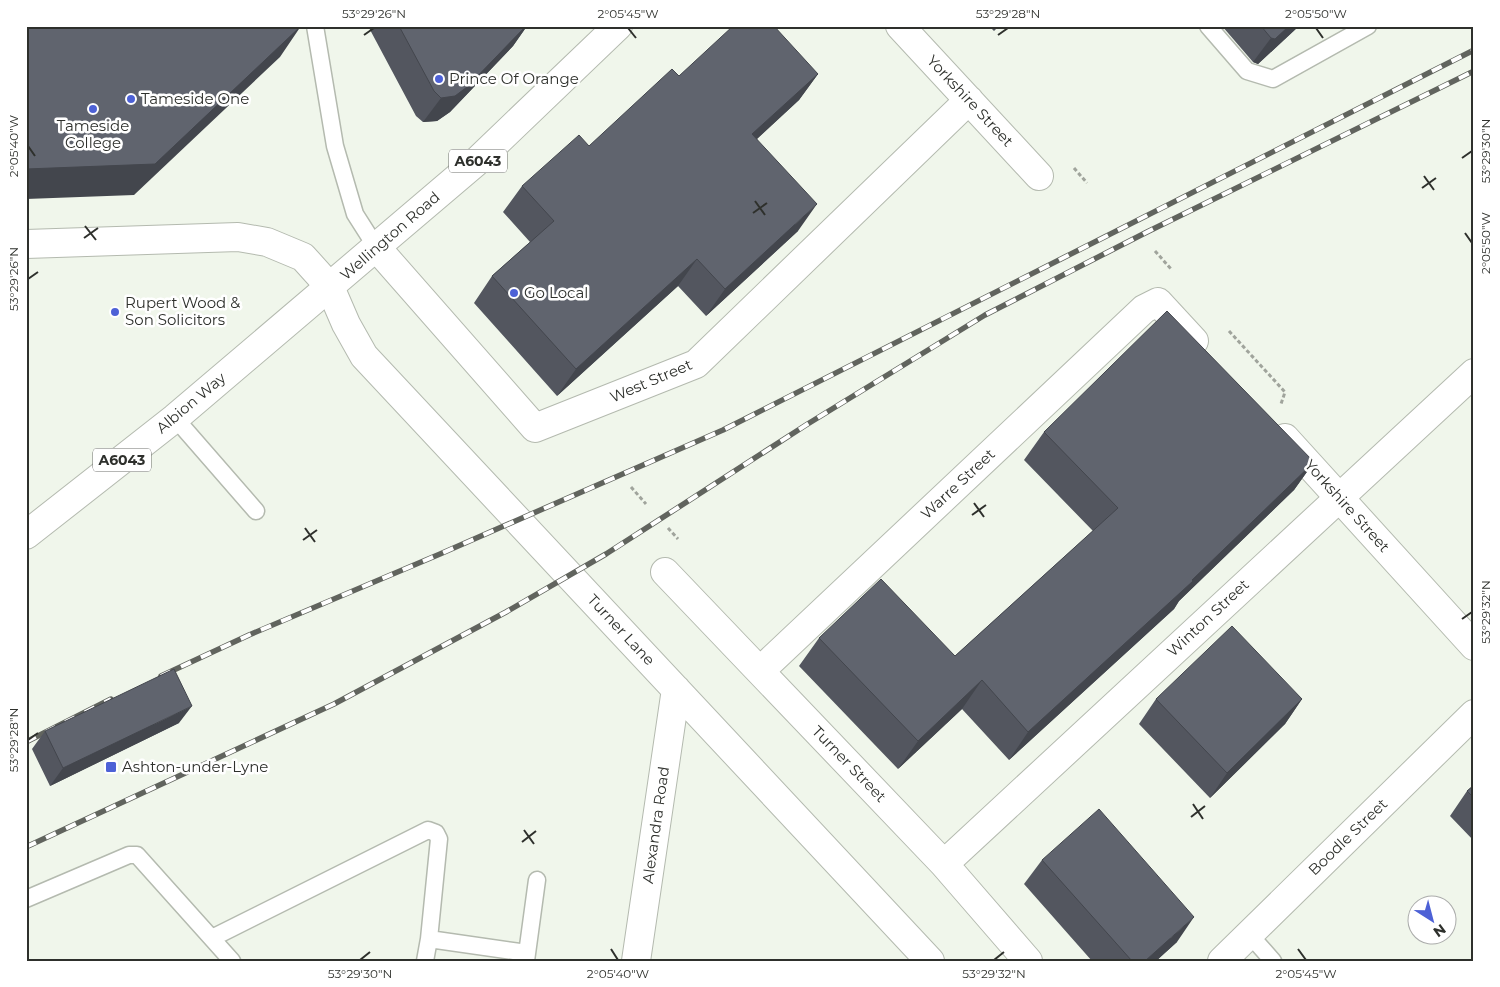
<svg xmlns="http://www.w3.org/2000/svg" width="1500" height="987" font-family="Montserrat,sans-serif">
<style>
.lines{fill:none;stroke-linecap:round;stroke-linejoin:round}
.service-casing{stroke:#b4baaf;stroke-width:19}
.minor-casing{stroke:#b4baaf;stroke-width:30}
.trunk-casing{stroke:#b4baaf;stroke-width:30}
.path{stroke:#a0a49c;stroke-width:3;stroke-dasharray:4 2.5;stroke-linecap:butt}
.service{stroke:#fff;stroke-width:16}
.minor{stroke:#fff;stroke-width:28}
.trunk{stroke:#fff;stroke-width:28}
.rail-casing{stroke:#61645e;stroke-width:5.5}
.rail{stroke:#fff;stroke-width:4;stroke-dasharray:11;stroke-linecap:butt}
.wall{fill:#53565f}
.shaded-wall{fill:#43464d}
.building{fill:#60646e;stroke:#43464d}
.ticks{fill:none;stroke:#2e302c;stroke-width:2}
.poi-dot{fill:#4d61d6;stroke:#fff;stroke-width:2}
.labels{text-anchor:middle;stroke-width:5;stroke-linejoin:round;paint-order:stroke}
.shield{fill:#fff;stroke:#6d6e6b;stroke-width:1}
.shield-label{font-size:14px;font-weight:bold;fill:#2e302c}
.poi-label{font-size:15px;fill:#2e302c;stroke:#fff;text-anchor:start}
.street-label{font-size:15px;fill:#2e302c;stroke:#fff}
.neatline{fill:none;stroke:#2e302c;stroke-width:2}
.ticks-label{font-size:12px;text-anchor:middle;fill:#2e302c}
</style>
<rect width="100%" height="100%" fill="#f0f6eb"/>
<g class="lines">
<defs>
<path id="service" d="M 315,26 L 335,146 L 355,214 L 376,247
M 1208,26 L 1247,71 L 1273,79 L 1368,26
M 175,418 L 256,511
M 26,899 L 129,855 L 137,855 L 232,961
M 1249,934 L 1273,961
M 212,938 L 428,830 L 436,833 L 439,839 L 429,939
M 425,961 L 429,939 L 527,953
M 526,961 L 537,880"/>
<path id="minor" d="M 900,26 L 1039,176
M 26,244 L 238,237 L 267,242 L 303,257 L 330,287 L 346,324 L 364,356 L 930,961
M 376,247 L 535,428 L 696,364 L 969,100
M 1285,438 L 1474,646
M 665,572 L 944,864 L 1028,961
M 760,671 L 1144,309 L 1158,302 L 1194,341
M 944,864 L 1474,373
M 636,961 L 676,689
M 1222,961 L 1474,714"/>
<path id="trunk" d="M 26,535 L 175,418 L 476,162 L 618,26"/>
</defs>
<!-- service casing -->
<use href="#service" class="service-casing"/>
<!-- minor casing -->
<use href="#minor" class="minor-casing"/>
<!-- trunk casing -->
<use href="#trunk" class="trunk-casing"/>
<!-- path -->
<path class="path" d="M 1074,168 L 1087,183
M 1155,251 L 1171,269
M 1229,331 L 1285,392 L 1281,404
M 631,487 L 646,504
M 668,528 L 678,539"/>
<!-- service -->
<use href="#service" class="service"/>
<!-- minor -->
<use href="#minor" class="minor"/>
<!-- trunk -->
<use href="#trunk" class="trunk"/>
<defs>
<path id="rail" d="M 161,676 L 249,635 L 440,554 L 723,430 L 1474,50
M 26,742 L 111,699
M 26,847 L 334,704 L 506,612 L 606,554 L 806,425 L 985,315 L 1147,232 L 1474,71"/>
</defs>
<!-- rail casing -->
<use href="#rail" class="rail-casing"/>
<!-- rail -->
<use href="#rail" class="rail"/>
</g>
<!-- wall -->
<path class="wall" d="M 368,26 L 527,26 L 513,46 L 450,112 L 437,121 L 423,122 L 416,116 Z
M 989,26 L 999,26 L 994,31 Z
M 1222,26 L 1299,26 L 1258,64 L 1253,62 Z
M 818,74 L 799,100 L 757,139 L 798,231 L 706,316 L 678,286 L 557,396 L 474,303 L 492,276 L 530,242 L 503,212 L 522,186 L 589,146 Z
M 1044,432 L 1314,462 L 1294,490 L 1179,601 L 1174,609 L 1009,760 L 962,709 L 898,769 L 799,666 L 819,638 L 955,656 L 1093,531 L 1024,460 Z
M 1156,699 L 1302,699 L 1285,724 L 1210,798 L 1139,724 Z
M 179,723 L 50,786 L 32,749 L 45,731 Z
M 1474,785 L 1474,841 L 1450,816 L 1467,791 Z
M 1042,860 L 1177,942 L 1156,961 L 1092,961 L 1024,884 Z"/>
<!-- shaded-wall -->
<path class="shaded-wall" d="M 301,26 L 280,57 L 134,195 L 26,199 L 26,169 Z
M 526,26 L 527,26 L 513,46 L 450,112 L 437,121 L 423,122 L 441,98 Z
M 1289,26 L 1299,26 L 1258,64 L 1253,62 L 1271,38 Z
M 818,74 L 799,100 L 733,161 L 752,134 Z
M 817,204 L 798,231 L 706,316 L 725,289 Z
M 697,259 L 678,286 L 557,396 L 576,369 Z
M 1314,462 L 1294,490 L 1179,601 L 1174,609 L 1009,760 L 1028,732 L 1192,580 Z
M 982,680 L 962,709 L 898,769 L 918,741 Z
M 1302,699 L 1285,724 L 1210,798 L 1227,773 Z
M 192,706 L 179,723 L 50,786 L 63,768 Z
M 1194,917 L 1177,942 L 1156,961 L 1145,961 Z"/>
<!-- building -->
<path class="building" d="M 26,26 L 301,26 L 155,164 L 26,169 Z
M 399,26 L 526,26 L 467,87 L 455,96 L 441,98 L 434,91 Z
M 733,26 L 774,26 L 818,74 L 752,134 L 817,204 L 725,289 L 697,259 L 576,369 L 492,276 L 554,221 L 522,186 L 579,135 L 589,146 L 672,69 L 679,76 Z
M 1261,26 L 1289,26 L 1275,39 L 1271,38 Z
M 1167,311 L 1314,462 L 1192,580 L 1193,581 L 1028,732 L 982,680 L 918,741 L 819,638 L 881,579 L 955,656 L 1118,508 L 1044,432 Z
M 1232,626 L 1302,699 L 1227,773 L 1156,699 Z
M 174,669 L 192,706 L 63,768 L 45,731 Z
M 1474,785 L 1474,798 L 1467,791 Z
M 1099,809 L 1194,917 L 1145,961 L 1132,961 L 1042,860 Z"/>
<!-- ticks -->
<path class="ticks" d="M 628,28 L 636,38M 1316,28 L 1323,38M 364,35 L 374,28M 998,35 L 1008,28M 28,146 L 35,156M 1462,158 L 1472,151M 1424,176 L 1434,190M 1422,188 L 1436,178M 755,201 L 765,215M 753,213 L 767,203M 85,226 L 96,240M 1465,233 L 1472,243M 84,238 L 98,228M 28,279 L 38,272M 974,503 L 984,517M 972,515 L 986,505M 305,528 L 315,542M 303,540 L 317,530M 1462,619 L 1472,612M 28,740 L 38,733M 1193,804 L 1203,819M 1191,817 L 1205,806M 524,830 L 534,844M 522,842 L 536,831M 611,949 L 618,960M 1298,949 L 1306,960M 360,960 L 370,952M 994,960 L 1004,952"/>
<!-- markers -->
<g class="poi-dot">
<circle cx="439" cy="79" r="5"/>
<circle cx="131" cy="99" r="5"/>
<circle cx="93" cy="109" r="5"/>
<circle cx="514" cy="293" r="5"/>
<circle cx="115" cy="312" r="5"/>
<rect x="105" y="761" width="12" height="12" rx="2.5"/>
</g>
<g class="labels">
<!-- shield labels -->
<g class="shield">
<rect x="449" y="149.5" width="58" height="23" rx="4"/>
<rect x="93" y="448.5" width="58" height="23" rx="4"/>
</g>
<g class="shield-label">
<text x="478" y="166">A6043</text>
<text x="122" y="465">A6043</text>
</g>
<!-- poi labels -->
<g class="poi-label">
<text x="449" y="84">Prince Of Orange</text>
<text x="141" y="104">Tameside One</text>
<text x="93" y="131" text-anchor="middle">Tameside<tspan x="93" dy="17">College</tspan></text>
<text x="524" y="298">Go Local</text>
<text x="125" y="308">Rupert Wood &amp;<tspan x="125" dy="17">Son Solicitors</tspan></text>
<text x="122" y="772">Ashton-under-Lyne</text>
</g>
<!-- street labels -->
<g class="street-label">
<text transform="translate(970 101) rotate(47)" y="5">Yorkshire Street</text>
<text transform="translate(390 236) rotate(-41)" y="5">Wellington Road</text>
<text transform="translate(651 381) rotate(-23)" y="5">West Street</text>
<text transform="translate(191 403) rotate(-40)" y="5">Albion Way</text>
<text transform="translate(958 484) rotate(-43)" y="5">Warre Street</text>
<text transform="translate(1347 506) rotate(48)" y="5">Yorkshire Street</text>
<text transform="translate(1208 618) rotate(-43)" y="5">Winton Street</text>
<text transform="translate(621 630) rotate(47)" y="5">Turner Lane</text>
<text transform="translate(849 764) rotate(46)" y="5">Turner Street</text>
<text transform="translate(656 825) rotate(-82)" y="5">Alexandra Road</text>
<text transform="translate(1348 837) rotate(-44)" y="5">Boodle Street</text>
</g>
</g>
<!-- border -->
<rect width="1500" height="987" fill="none" stroke="#ffffff" stroke-width="55"/>
<!-- north arrow -->
<g transform="translate(1432 920) rotate(144)"><circle r="24" fill="#ffffff" stroke="#abacab"/>
<path d="M0-4L9 19L0 12L-9 19Z" fill="#4d61d6"/>
<text y="-8" font-size="14" font-weight="bold" text-anchor="middle" fill="#2e302c">N</text>
</g>
<rect x="28" y="28" width="1444" height="932" class="neatline"/>
<g class="ticks-label">
<text x="374" y="18">53°29'26"N</text>
<text x="628" y="18">2°05'45"W</text>
<text x="1008" y="18">53°29'28"N</text>
<text x="1316" y="18">2°05'50"W</text>
<text transform="translate(14 146) rotate(-90)" y="4">2°05'40"W</text>
<text transform="translate(1486 151) rotate(-90)" y="4">53°29'30"N</text>
<text transform="translate(1486 243) rotate(-90)" y="4">2°05'50"W</text>
<text transform="translate(14 279) rotate(-90)" y="4">53°29'26"N</text>
<text transform="translate(1486 612) rotate(-90)" y="4">53°29'32"N</text>
<text transform="translate(14 740) rotate(-90)" y="4">53°29'28"N</text>
<text x="360" y="978">53°29'30"N</text>
<text x="618" y="978">2°05'40"W</text>
<text x="994" y="978">53°29'32"N</text>
<text x="1306" y="978">2°05'45"W</text>
</g>
</svg>
